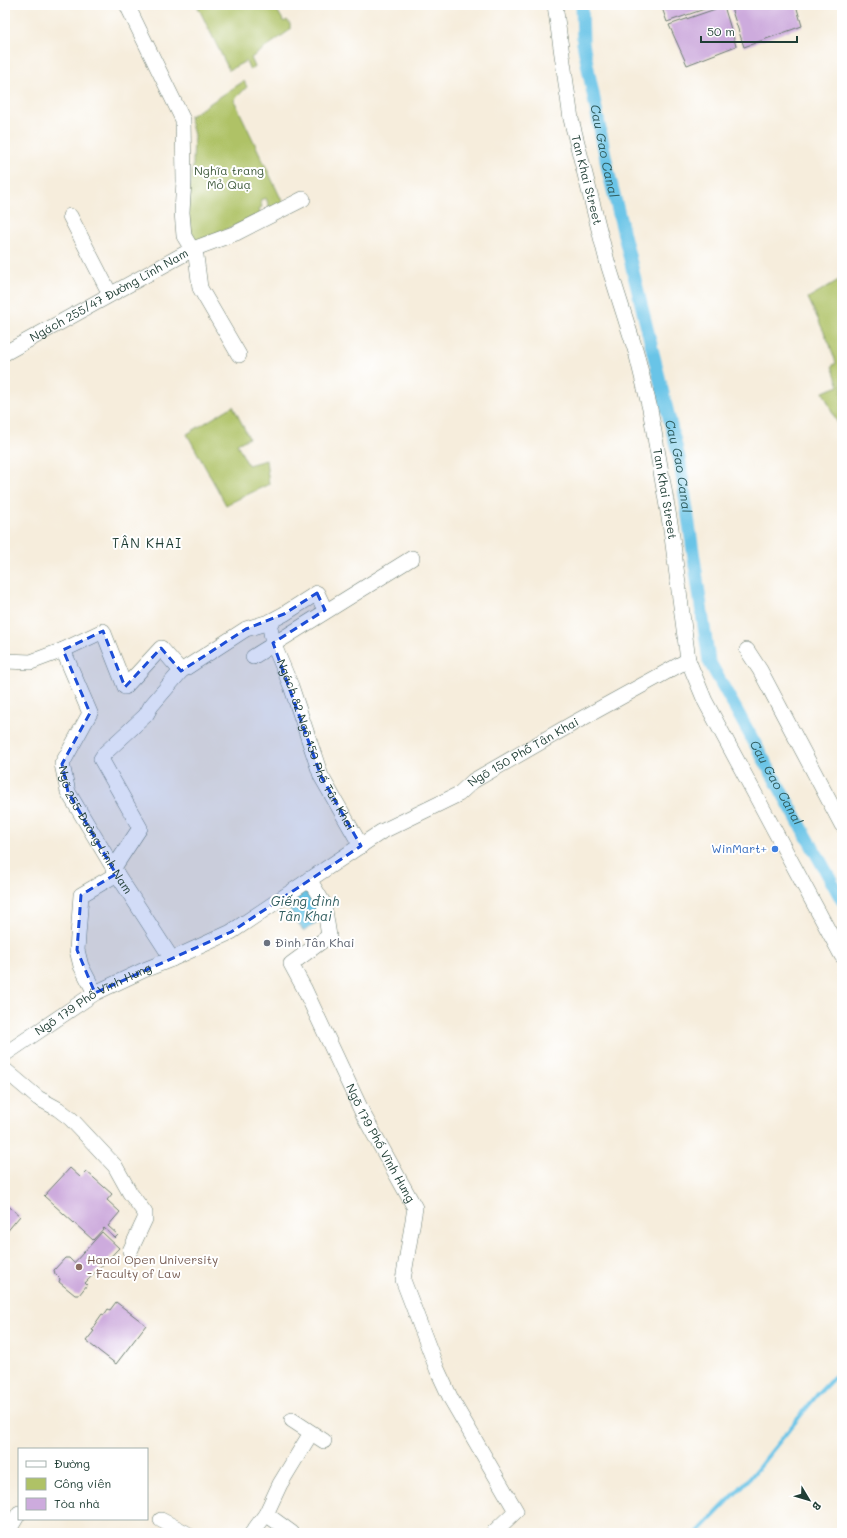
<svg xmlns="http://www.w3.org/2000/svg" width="847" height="1538" font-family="Mali,sans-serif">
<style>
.green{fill:#afc266;stroke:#67804d}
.water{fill:#69c4e7;stroke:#44808e}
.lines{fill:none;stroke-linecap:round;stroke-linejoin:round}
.stream{stroke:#69c4e7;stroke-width:4}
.canal{stroke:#69c4e7;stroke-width:13}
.building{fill:#cdabdd}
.minor-casing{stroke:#6a7b6f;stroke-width:16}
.minor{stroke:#fff;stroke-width:15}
.marked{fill:#1d4ed8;fill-opacity:0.2;stroke:#1d4ed8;stroke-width:3;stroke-dasharray:8 5;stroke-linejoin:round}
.shop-dot{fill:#3f7fe0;stroke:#fff;stroke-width:1.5}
.worship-dot{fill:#6b7280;stroke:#fff;stroke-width:1.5}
.education-dot{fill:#8d6e63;stroke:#fff;stroke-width:1.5}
.labels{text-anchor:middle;stroke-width:4;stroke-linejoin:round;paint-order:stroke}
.park-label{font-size:12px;fill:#435e40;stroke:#fff}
.street-label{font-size:12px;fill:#1f3d34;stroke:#fff}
.shop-label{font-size:12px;fill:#366cbe;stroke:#fff;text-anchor:end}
.worship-label{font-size:12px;fill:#5b616d;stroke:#fff;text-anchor:start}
.education-label{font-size:12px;fill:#785e54;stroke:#fff;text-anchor:start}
.water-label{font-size:13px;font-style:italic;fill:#325f61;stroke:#fff}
.neighbourhood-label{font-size:13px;letter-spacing:1px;fill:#1f3d34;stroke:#fff}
</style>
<rect width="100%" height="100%" fill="#fff"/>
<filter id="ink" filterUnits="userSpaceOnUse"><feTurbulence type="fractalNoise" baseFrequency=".025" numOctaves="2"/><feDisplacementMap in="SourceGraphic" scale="8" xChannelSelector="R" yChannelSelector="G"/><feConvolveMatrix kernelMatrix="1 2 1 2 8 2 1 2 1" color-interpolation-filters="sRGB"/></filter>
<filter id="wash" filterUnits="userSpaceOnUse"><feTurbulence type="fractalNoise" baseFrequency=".012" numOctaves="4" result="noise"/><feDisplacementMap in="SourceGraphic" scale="16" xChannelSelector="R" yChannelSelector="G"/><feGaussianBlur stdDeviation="0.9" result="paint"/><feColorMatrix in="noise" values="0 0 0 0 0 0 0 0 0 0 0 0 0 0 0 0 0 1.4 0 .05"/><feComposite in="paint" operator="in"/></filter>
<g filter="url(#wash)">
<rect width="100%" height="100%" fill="#f6eddc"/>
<!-- green -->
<path class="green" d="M 197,5 L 274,5 L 284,22 L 287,20 L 290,24 L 290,30 L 251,58 L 255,67 L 250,70 L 246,61 L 229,70 Z
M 244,81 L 247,87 L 234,100 L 284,205 L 270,210 L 266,198 L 260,200 L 262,207 L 259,209 L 261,215 L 193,243 L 186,229 L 187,207 L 193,165 L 194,135 L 189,117 Z
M 842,278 L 842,428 L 837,422 L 823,392 L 839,386 L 832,366 L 836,363 L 830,345 L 808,298 Z
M 233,406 L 249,438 L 237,444 L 248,465 L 266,460 L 269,484 L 226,505 L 187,434 Z"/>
<!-- water -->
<path class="water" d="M 302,891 L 312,894 L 318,900 L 319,921 L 303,931 L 285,901 Z"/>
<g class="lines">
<!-- stream -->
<path class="stream" d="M 697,1533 L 751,1477 L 817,1395 L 842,1369"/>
<!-- canal -->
<path class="canal" id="s1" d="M 582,5 L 583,43 L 608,170 L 680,462 L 709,661 L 842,900"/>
</g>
<g id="blocks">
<!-- building -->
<path class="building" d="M 661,5 L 716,5 L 667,22 Z
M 730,5 L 796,5 L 802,26 L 744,47 Z
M 724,6 L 736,46 L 687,65 L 669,25 Z
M 70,1168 L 80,1177 L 86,1171 L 112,1194 L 107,1200 L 120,1212 L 108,1226 L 118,1235 L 115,1238 L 104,1228 L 93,1240 L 44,1196 Z
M 5,1203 L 20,1216 L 5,1234 Z
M 102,1232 L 119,1248 L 85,1283 L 87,1285 L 79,1295 L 75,1295 L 59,1282 L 60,1279 L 55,1274 L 54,1270 L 65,1258 L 69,1258 L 74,1263 Z
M 116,1302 L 146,1325 L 116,1364 L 86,1341 L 94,1331 L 92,1330 L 96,1324 L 95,1324 L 102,1314 L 104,1315 L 108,1309 L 110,1310 Z"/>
</g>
</g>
<g filter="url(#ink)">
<use href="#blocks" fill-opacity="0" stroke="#6a7b6f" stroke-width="1"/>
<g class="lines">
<defs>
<g id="minor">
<path d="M 127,5 L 183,120 L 184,181 L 182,212 L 184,236 L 196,256 L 200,288 L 239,355"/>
<path id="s2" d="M 555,5 L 571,119 L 607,261 L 636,352 L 650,409 L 671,529 L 688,660 L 705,701 L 842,956"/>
<path d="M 70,216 L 110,294"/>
<path id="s3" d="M 5,353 L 193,249 L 236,233 L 303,199"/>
<path id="s4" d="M 269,622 L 273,643 L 291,686 L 321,776 L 361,846"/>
<path d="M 63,650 L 103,631 L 125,687 L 161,648 L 181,671"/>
<path d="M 747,650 L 760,670 L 842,825"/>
<path d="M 253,657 L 412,558"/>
<path id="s5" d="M 5,661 L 31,662 L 63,650 L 90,713 L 62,764 L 68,792 L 117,874 L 172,959"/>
<path d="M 113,869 L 140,828 L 101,759 L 105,753 L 146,715 L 151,706 L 181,671 L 246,629 L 269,622 L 284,614 L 317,593 L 325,610"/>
<path id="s6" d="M 309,879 L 324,904 L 329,936 L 291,964 L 304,988 L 364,1116 L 415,1208 L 403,1280 L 437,1369 L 451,1399 L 516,1511 L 493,1533"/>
<path d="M 95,993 L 81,966 L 77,950 L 81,895 L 117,874"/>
<path id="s7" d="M 5,1054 L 95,993 L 144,970 L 172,959 L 231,932 L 381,832 L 459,794 L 473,781 L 572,724 L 688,660"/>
<path d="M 5,1070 L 38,1098 L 58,1109 L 71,1119 L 115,1166 L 130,1193 L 145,1213 L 145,1219 L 130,1251"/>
<path d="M 292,1420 L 324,1441"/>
<path d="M 266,1514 L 292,1533"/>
<path d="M 161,1520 L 186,1533"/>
<path d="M 7,1533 L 19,1513"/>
<path d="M 252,1533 L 266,1514 L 280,1484 L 311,1433"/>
</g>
</defs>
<!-- minor casing -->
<use href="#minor" class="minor-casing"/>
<!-- minor -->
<use href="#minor" class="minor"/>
</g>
</g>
<!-- marked area -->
<path class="marked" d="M 317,593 L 325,610 L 273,643 L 321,776 L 361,846 L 231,932 L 95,993 L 77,950 L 81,895 L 116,874 L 68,792 L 62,764 L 90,713 L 63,650 L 103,631 L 125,687 L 161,648 L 181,671 L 246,629 L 284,614 Z"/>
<!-- markers -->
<circle class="shop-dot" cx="775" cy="849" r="4"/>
<circle class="worship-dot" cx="267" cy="943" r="4"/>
<circle class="education-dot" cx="79" cy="1267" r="4"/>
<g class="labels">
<!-- park labels -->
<g class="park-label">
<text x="229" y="175">Nghĩa trang<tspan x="229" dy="14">Mỏ Quạ</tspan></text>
</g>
<!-- street labels -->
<g class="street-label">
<text dy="4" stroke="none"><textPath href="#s2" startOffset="178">Tan Khai Street</textPath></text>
<text dy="4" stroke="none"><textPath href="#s3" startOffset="119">Ngách 255/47 Đường Lĩnh Nam</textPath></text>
<text dy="4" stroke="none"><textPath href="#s2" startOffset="502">Tan Khai Street</textPath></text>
<text dy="4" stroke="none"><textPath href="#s4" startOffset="132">Ngách 82 Ngõ 150 Phố Tân Khai</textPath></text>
<text dy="4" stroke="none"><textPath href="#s7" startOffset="602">Ngõ 150 Phố Tân Khai</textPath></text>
<text dy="4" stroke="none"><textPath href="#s5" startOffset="261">Ngõ 255 Đường Lĩnh Nam</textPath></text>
<text dy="4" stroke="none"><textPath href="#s7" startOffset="104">Ngõ 179 Phố Vĩnh Hưng</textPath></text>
<text dy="4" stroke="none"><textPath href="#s6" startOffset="309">Ngõ 179 Phố Vĩnh Hưng</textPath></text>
</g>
<!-- shop labels -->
<g class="shop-label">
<text x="767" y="853">WinMart+</text>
</g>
<!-- worship labels -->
<g class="worship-label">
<text x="275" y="947">Đình Tân Khai</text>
</g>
<!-- education labels -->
<g class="education-label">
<text x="87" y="1264">Hanoi Open University<tspan x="87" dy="14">- Faculty of Law</tspan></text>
</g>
<!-- water labels -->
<g class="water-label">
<text dy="5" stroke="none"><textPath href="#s1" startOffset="148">Cau Gao Canal</textPath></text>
<text dy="5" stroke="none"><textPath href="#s1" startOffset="472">Cau Gao Canal</textPath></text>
<text dy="5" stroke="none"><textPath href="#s1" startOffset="808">Cau Gao Canal</textPath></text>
<text x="305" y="906">Giếng đình<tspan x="305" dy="15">Tân Khai</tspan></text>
</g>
<!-- neighbourhood labels -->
<g class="neighbourhood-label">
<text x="147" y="548">TÂN KHAI</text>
</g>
</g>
<!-- margin -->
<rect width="847" height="1538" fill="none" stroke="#fff" stroke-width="20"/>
<!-- legend -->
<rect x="18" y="1448" width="130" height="72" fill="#ffffff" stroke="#a5b1ae"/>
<rect x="26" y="1461" width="20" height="6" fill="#ffffff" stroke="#a5b1ae"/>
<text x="54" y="1468" font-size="12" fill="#1f3d34">Đường</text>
<rect x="26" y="1478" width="20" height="12" fill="#afc266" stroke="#a5b1ae"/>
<text x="54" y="1488" font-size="12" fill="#1f3d34">Công viên</text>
<rect x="26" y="1498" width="20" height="12" fill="#cdabdd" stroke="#a5b1ae"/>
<text x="54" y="1508" font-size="12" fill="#1f3d34">Tòa nhà</text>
<!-- north arrow -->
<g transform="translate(809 1500) rotate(128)" stroke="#ffffff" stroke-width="3" paint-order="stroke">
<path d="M0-3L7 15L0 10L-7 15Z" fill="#1f3d34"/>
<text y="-6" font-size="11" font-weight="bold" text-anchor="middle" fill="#1f3d34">B</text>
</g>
<!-- scale -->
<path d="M701 36v6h96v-6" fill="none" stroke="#1f3d34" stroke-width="2"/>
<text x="707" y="36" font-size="12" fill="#1f3d34" stroke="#ffffff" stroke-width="3" paint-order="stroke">50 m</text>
</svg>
